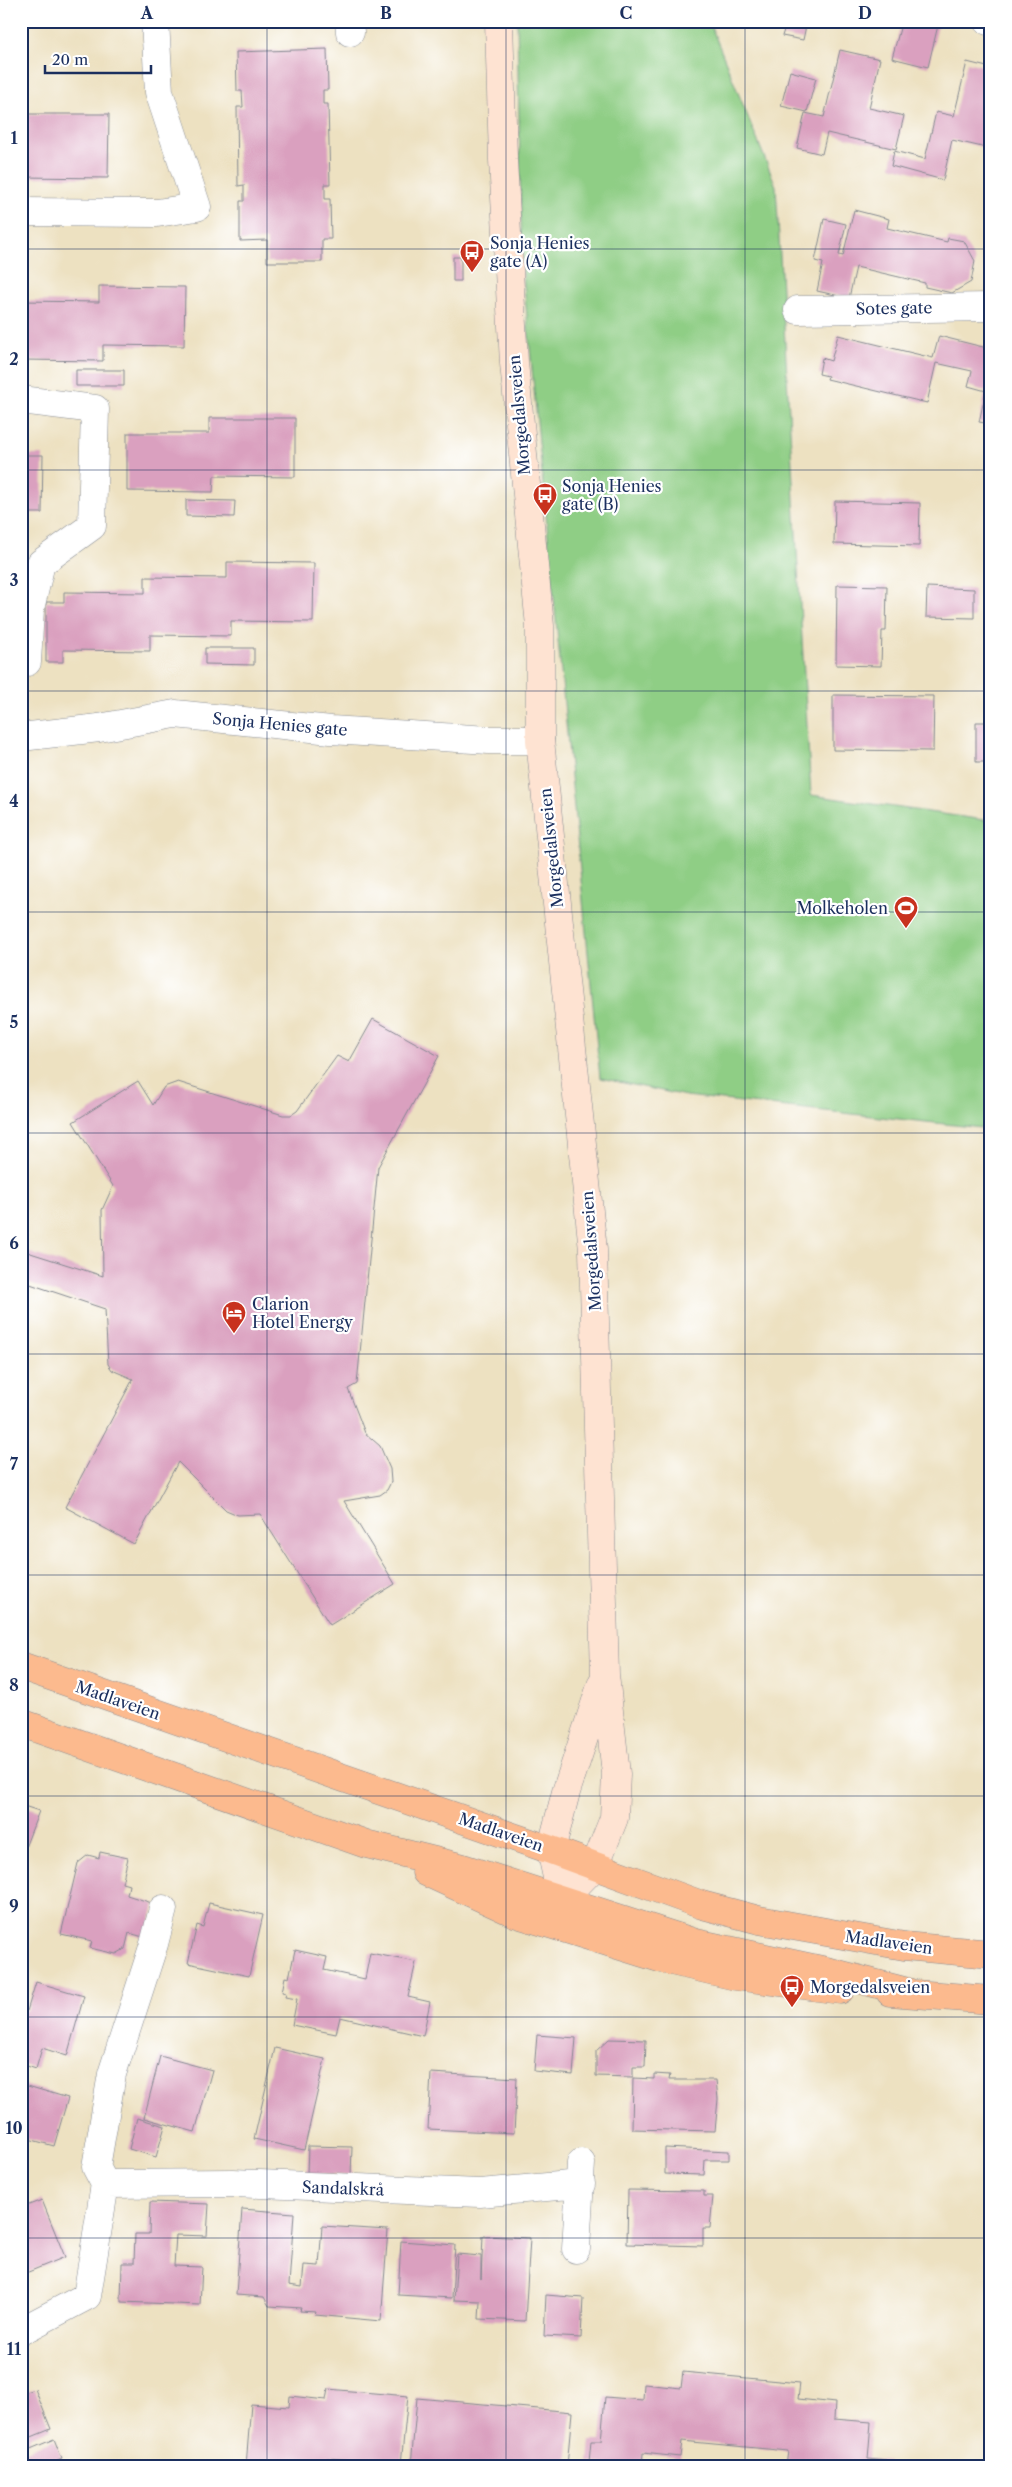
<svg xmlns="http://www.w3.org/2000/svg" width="1012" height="2487" font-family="'Libre Caslon Text',serif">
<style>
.green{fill:#8fce85;stroke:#557e72}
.building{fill:#daa0bf}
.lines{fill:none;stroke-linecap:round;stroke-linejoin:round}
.street-casing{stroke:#848890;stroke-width:29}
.secondary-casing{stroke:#848890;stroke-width:29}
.primary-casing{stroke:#848890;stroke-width:29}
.street{stroke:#fff;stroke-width:28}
.secondary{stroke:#fee3d2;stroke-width:28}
.primary{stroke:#fcba8e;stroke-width:28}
.grid{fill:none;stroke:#1b2f5e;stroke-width:1;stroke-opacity:0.55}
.labels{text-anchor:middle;stroke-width:4.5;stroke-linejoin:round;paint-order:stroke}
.poi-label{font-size:16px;fill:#1b2f5e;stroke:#fff;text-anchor:start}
.street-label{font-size:16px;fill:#1b2f5e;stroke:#fff}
.neatline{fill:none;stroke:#1b2f5e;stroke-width:2}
.grid-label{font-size:16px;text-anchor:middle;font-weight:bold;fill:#1b2f5e}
</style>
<rect width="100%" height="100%" fill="#fff"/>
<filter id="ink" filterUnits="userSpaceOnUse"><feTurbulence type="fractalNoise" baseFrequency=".02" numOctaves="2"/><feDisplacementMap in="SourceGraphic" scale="10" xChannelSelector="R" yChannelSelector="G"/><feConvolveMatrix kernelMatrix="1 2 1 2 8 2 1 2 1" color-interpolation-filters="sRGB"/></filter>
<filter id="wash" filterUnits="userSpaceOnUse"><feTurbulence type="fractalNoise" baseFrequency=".0096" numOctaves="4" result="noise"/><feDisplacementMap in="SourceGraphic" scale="20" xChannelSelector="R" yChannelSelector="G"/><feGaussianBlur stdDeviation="1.12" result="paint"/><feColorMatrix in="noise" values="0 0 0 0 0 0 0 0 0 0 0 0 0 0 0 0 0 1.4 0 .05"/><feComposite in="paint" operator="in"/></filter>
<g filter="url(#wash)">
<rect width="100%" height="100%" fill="#ede1c1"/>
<!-- green -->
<path class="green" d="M 517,21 L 709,21 L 776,186 L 811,795 L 991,821 L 991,1129 L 686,1096 L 600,1078 L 522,265 Z"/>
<g id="blocks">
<!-- building -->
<path class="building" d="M 749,21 L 807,21 L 803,40 L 782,36 L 784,30 Z
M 902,21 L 939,21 L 928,67 L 892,58 Z
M 327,49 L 328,90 L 323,90 L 323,104 L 328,104 L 330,184 L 325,184 L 325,199 L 330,199 L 331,239 L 322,239 L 322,262 L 267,262 L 267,240 L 240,241 L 240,201 L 244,201 L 244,185 L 238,186 L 237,107 L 243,107 L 242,91 L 237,91 L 236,52 Z
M 840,50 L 880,59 L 869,108 L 904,116 L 896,149 L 827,133 L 822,154 L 797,148 L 805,113 L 824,117 Z
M 967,62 L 991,68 L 991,149 L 952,140 L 943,180 L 891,166 L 894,151 L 925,159 L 936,112 L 954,116 Z
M 790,71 L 816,78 L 807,112 L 781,106 Z
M 21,114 L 109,114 L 108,178 L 21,177 Z
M 854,210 L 889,219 L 887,228 L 947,242 L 948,238 L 964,241 L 975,261 L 971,282 L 952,293 L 925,287 L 925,283 L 856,267 L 849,298 L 817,291 L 823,263 L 815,261 L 824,219 L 846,224 L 839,255 L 843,256 Z
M 453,257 L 461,257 L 461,281 L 453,281 Z
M 99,286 L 185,287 L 184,346 L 103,345 L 103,361 L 21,360 L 21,301 L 99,302 Z
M 838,335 L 933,358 L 939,336 L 991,349 L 991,424 L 979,422 L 986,391 L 968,386 L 972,371 L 936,363 L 927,403 L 827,379 L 828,376 L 819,374 L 822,358 L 831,361 Z
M 76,370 L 124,370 L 124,386 L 76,386 Z
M 209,418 L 295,418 L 295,477 L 214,476 L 213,492 L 127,491 L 127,433 L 209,433 Z
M 21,455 L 43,455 L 42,513 L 21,513 Z
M 186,500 L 235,501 L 234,517 L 186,516 Z
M 835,501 L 920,503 L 919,546 L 834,544 Z
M 227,562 L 314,563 L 313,622 L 231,621 L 231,636 L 150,635 L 150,651 L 63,650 L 63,662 L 46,662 L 46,602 L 64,602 L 64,592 L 145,593 L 145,577 L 227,578 Z
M 837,585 L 887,586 L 886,631 L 882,631 L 881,666 L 836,665 Z
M 927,587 L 974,589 L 974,618 L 926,617 Z
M 205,648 L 254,648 L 254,665 L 205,664 Z
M 833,695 L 934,696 L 933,751 L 833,750 Z
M 976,722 L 991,722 L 991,762 L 976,762 Z
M 373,1019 L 439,1056 L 378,1167 L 357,1384 L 348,1389 L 365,1433 L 380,1446 L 390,1469 L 391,1482 L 387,1490 L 380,1495 L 344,1501 L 395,1584 L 330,1625 L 260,1514 L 238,1515 L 226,1510 L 178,1462 L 134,1544 L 65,1507 L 133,1379 L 112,1370 L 108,1364 L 105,1309 L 21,1281 L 21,1250 L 103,1276 L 102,1210 L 113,1186 L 73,1122 L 138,1081 L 153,1105 L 164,1087 L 178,1082 L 283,1115 L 291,1115 L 297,1111 L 337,1056 L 349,1062 Z
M 21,1805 L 39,1811 L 21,1858 Z
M 100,1852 L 128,1858 L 122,1883 L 129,1885 L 127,1895 L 155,1904 L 147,1938 L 129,1933 L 125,1949 L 116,1954 L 90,1948 L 92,1941 L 61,1934 L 78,1863 L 88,1855 L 99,1858 Z
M 209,1903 L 263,1915 L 249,1976 L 188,1963 L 197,1925 L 203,1927 Z
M 295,1950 L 327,1957 L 324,1970 L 365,1979 L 370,1953 L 416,1962 L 408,1997 L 430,2002 L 423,2036 L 340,2017 L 336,2034 L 292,2025 L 297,1999 L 285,1997 L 286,1993 L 282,1992 L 285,1977 L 289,1978 Z
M 36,1982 L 84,1996 L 67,2056 L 42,2048 L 36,2069 L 21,2064 L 21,2018 L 24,2010 L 27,2011 Z
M 537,2035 L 576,2038 L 573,2075 L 534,2071 Z
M 609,2039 L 646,2040 L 645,2067 L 633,2067 L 633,2077 L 596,2076 L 596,2051 Z
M 275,2048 L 325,2059 L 304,2150 L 254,2139 Z
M 160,2056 L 212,2070 L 195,2132 L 144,2118 Z
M 431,2073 L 517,2078 L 514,2133 L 428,2129 Z
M 654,2074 L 670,2075 L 669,2080 L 716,2080 L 718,2099 L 715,2131 L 632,2129 L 633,2078 L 654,2079 Z
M 21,2084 L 68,2098 L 54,2146 L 25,2138 L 24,2142 L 21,2142 Z
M 137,2118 L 165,2126 L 156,2157 L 129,2149 Z
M 308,2146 L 352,2147 L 351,2176 L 307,2174 Z
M 665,2148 L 729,2151 L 729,2160 L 705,2160 L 704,2175 L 665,2174 Z
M 628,2190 L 704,2191 L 704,2196 L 713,2196 L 710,2228 L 703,2228 L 703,2246 L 627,2244 Z
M 42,2200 L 65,2257 L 21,2275 L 21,2208 Z
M 150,2202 L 209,2204 L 207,2236 L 176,2235 L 174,2266 L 202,2267 L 200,2305 L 121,2302 L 122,2263 L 134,2263 L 135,2234 L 149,2234 Z
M 242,2209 L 294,2213 L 289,2285 L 302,2287 L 304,2265 L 319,2266 L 322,2226 L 388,2230 L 381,2321 L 315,2315 L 316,2312 L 300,2311 L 301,2308 L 269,2306 L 264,2297 L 236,2295 Z
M 483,2236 L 530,2238 L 525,2321 L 479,2319 L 480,2301 L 454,2300 L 457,2254 L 481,2256 L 481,2279 Z
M 401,2241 L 455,2245 L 452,2298 L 398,2295 Z
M 546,2295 L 583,2298 L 581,2338 L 544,2336 Z
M 683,2372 L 800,2383 L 798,2399 L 835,2403 L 834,2419 L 871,2422 L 868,2459 L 887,2461 L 887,2466 L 786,2466 L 788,2451 L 682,2441 L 680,2457 L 643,2453 L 642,2466 L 608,2466 L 589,2462 L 591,2441 L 601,2441 L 605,2397 L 643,2400 L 644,2384 L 681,2388 Z
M 35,2389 L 51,2429 L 29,2438 L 30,2441 L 21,2444 L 21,2394 Z
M 328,2389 L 408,2396 L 401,2464 L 327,2458 L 326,2466 L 246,2466 L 251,2404 L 289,2407 L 290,2396 L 326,2400 Z
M 417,2398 L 572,2412 L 567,2466 L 411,2465 Z
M 54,2439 L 62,2459 L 47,2466 L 21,2466 L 21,2453 Z"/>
</g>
</g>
<g filter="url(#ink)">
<use href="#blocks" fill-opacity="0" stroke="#848890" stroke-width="1"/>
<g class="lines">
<defs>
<path id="street" d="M 349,21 L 350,32
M 988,21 L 991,22
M 21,212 L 157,213 L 197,207 L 159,92 L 155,21
M 798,310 L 991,307
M 21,400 L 95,409 L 92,526 L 41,563 L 30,609 L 27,662
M 21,737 L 99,728 L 175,714 L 331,730 L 489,740 L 540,740
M 105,2184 L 96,2167 L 112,2074 L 154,1944 L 163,1909
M 576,2249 L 581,2163
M 21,2331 L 87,2296 L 105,2184 L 233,2183 L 480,2193 L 581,2184"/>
<path id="secondary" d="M 499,21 L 503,160 L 514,363 L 540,626 L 540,740 L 593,1250 L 605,1675 L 616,1774 L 614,1818 L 595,1866 L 562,1900
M 562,1900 L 551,1850 L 566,1792 L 602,1683"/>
<path id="primary" d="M 21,1666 L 551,1850 L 702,1905 L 759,1920 L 904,1946 L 991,1954
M 21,1723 L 366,1844 L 460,1867 L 696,1943 L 831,1972 L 908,1992
M 426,1872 L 517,1914 L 662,1959 L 735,1976 L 840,1990
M 890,1992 L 991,2000"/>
</defs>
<!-- street casing -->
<use href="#street" class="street-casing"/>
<!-- secondary casing -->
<use href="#secondary" class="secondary-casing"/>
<!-- primary casing -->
<use href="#primary" class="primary-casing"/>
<!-- street -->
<use href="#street" class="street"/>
<!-- secondary -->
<use href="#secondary" class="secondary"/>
<!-- primary -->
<use href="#primary" class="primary"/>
</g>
</g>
<!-- grid -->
<path class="grid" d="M 267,21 L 267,2466M 506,21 L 506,2466M 745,21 L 745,2466M 21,249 L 991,249M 21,470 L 991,470M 21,691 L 991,691M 21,912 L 991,912M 21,1133 L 991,1133M 21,1354 L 991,1354M 21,1575 L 991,1575M 21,1796 L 991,1796M 21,2017 L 991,2017M 21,2238 L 991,2238"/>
<!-- icons -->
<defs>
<symbol id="bus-pin" viewBox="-11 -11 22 30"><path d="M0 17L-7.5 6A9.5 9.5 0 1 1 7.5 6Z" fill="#c8321e" stroke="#fff"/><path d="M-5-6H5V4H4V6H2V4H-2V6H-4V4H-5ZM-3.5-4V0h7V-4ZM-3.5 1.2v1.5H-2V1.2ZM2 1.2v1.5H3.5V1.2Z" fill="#fff"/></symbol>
<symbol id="stadium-pin" viewBox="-11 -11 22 30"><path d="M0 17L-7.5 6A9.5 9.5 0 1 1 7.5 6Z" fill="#c8321e" stroke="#fff"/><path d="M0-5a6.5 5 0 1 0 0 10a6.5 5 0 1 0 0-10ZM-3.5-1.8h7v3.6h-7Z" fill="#fff"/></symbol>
<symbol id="hotel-pin" viewBox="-11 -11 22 30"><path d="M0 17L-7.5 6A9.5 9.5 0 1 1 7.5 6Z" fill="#c8321e" stroke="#fff"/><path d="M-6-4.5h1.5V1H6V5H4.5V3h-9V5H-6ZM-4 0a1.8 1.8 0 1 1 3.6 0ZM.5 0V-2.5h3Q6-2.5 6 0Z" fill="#fff"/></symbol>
</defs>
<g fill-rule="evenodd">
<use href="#bus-pin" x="458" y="238" width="28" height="38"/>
<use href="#bus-pin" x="531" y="481" width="28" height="38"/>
<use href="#stadium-pin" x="892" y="894" width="28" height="38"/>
<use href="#hotel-pin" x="220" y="1299" width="28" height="38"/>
<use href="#bus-pin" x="778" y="1973" width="28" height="38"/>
</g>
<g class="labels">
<!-- poi labels -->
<g class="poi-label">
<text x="490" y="249">Sonja Henies<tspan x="490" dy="18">gate (A)</tspan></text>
<text x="562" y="492">Sonja Henies<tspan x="562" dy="18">gate (B)</tspan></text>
<text x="888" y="914" text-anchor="end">Molkeholen</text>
<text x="252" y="1310">Clarion<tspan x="252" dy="18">Hotel Energy</tspan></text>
<text x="810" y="1993">Morgedalsveien</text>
</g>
<!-- street labels -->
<g class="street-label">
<text transform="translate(894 308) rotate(-1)" y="6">Sotes gate</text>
<text transform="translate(519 415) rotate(-95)" y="6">Morgedalsveien</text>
<text transform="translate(280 724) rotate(5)" y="6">Sonja Henies gate</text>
<text transform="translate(551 848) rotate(-96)" y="6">Morgedalsveien</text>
<text transform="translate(591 1251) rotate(-94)" y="6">Morgedalsveien</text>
<text transform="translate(118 1700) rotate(19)" y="6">Madlaveien</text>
<text transform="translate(501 1832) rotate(19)" y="6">Madlaveien</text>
<text transform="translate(889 1942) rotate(8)" y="6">Madlaveien</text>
<text transform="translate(343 2188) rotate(2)" y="6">Sandalskrå</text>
</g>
</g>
<!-- margin -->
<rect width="1012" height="2487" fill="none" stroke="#fff" stroke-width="55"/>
<!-- scale -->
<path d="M45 65v8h106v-8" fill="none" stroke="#1b2f5e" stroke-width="2.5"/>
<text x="52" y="65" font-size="15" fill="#1b2f5e" stroke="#ffffff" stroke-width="4" paint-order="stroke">20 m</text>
<rect x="28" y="28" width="956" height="2432" class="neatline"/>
<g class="grid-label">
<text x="147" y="19">A</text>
<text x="386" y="19">B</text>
<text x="626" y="19">C</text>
<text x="865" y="19">D</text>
<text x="14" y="144">1</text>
<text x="14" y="365">2</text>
<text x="14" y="586">3</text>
<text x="14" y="807">4</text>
<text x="14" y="1028">5</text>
<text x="14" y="1249">6</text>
<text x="14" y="1470">7</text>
<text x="14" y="1691">8</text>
<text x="14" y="1912">9</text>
<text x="14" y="2134">10</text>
<text x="14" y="2355">11</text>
</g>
</svg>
